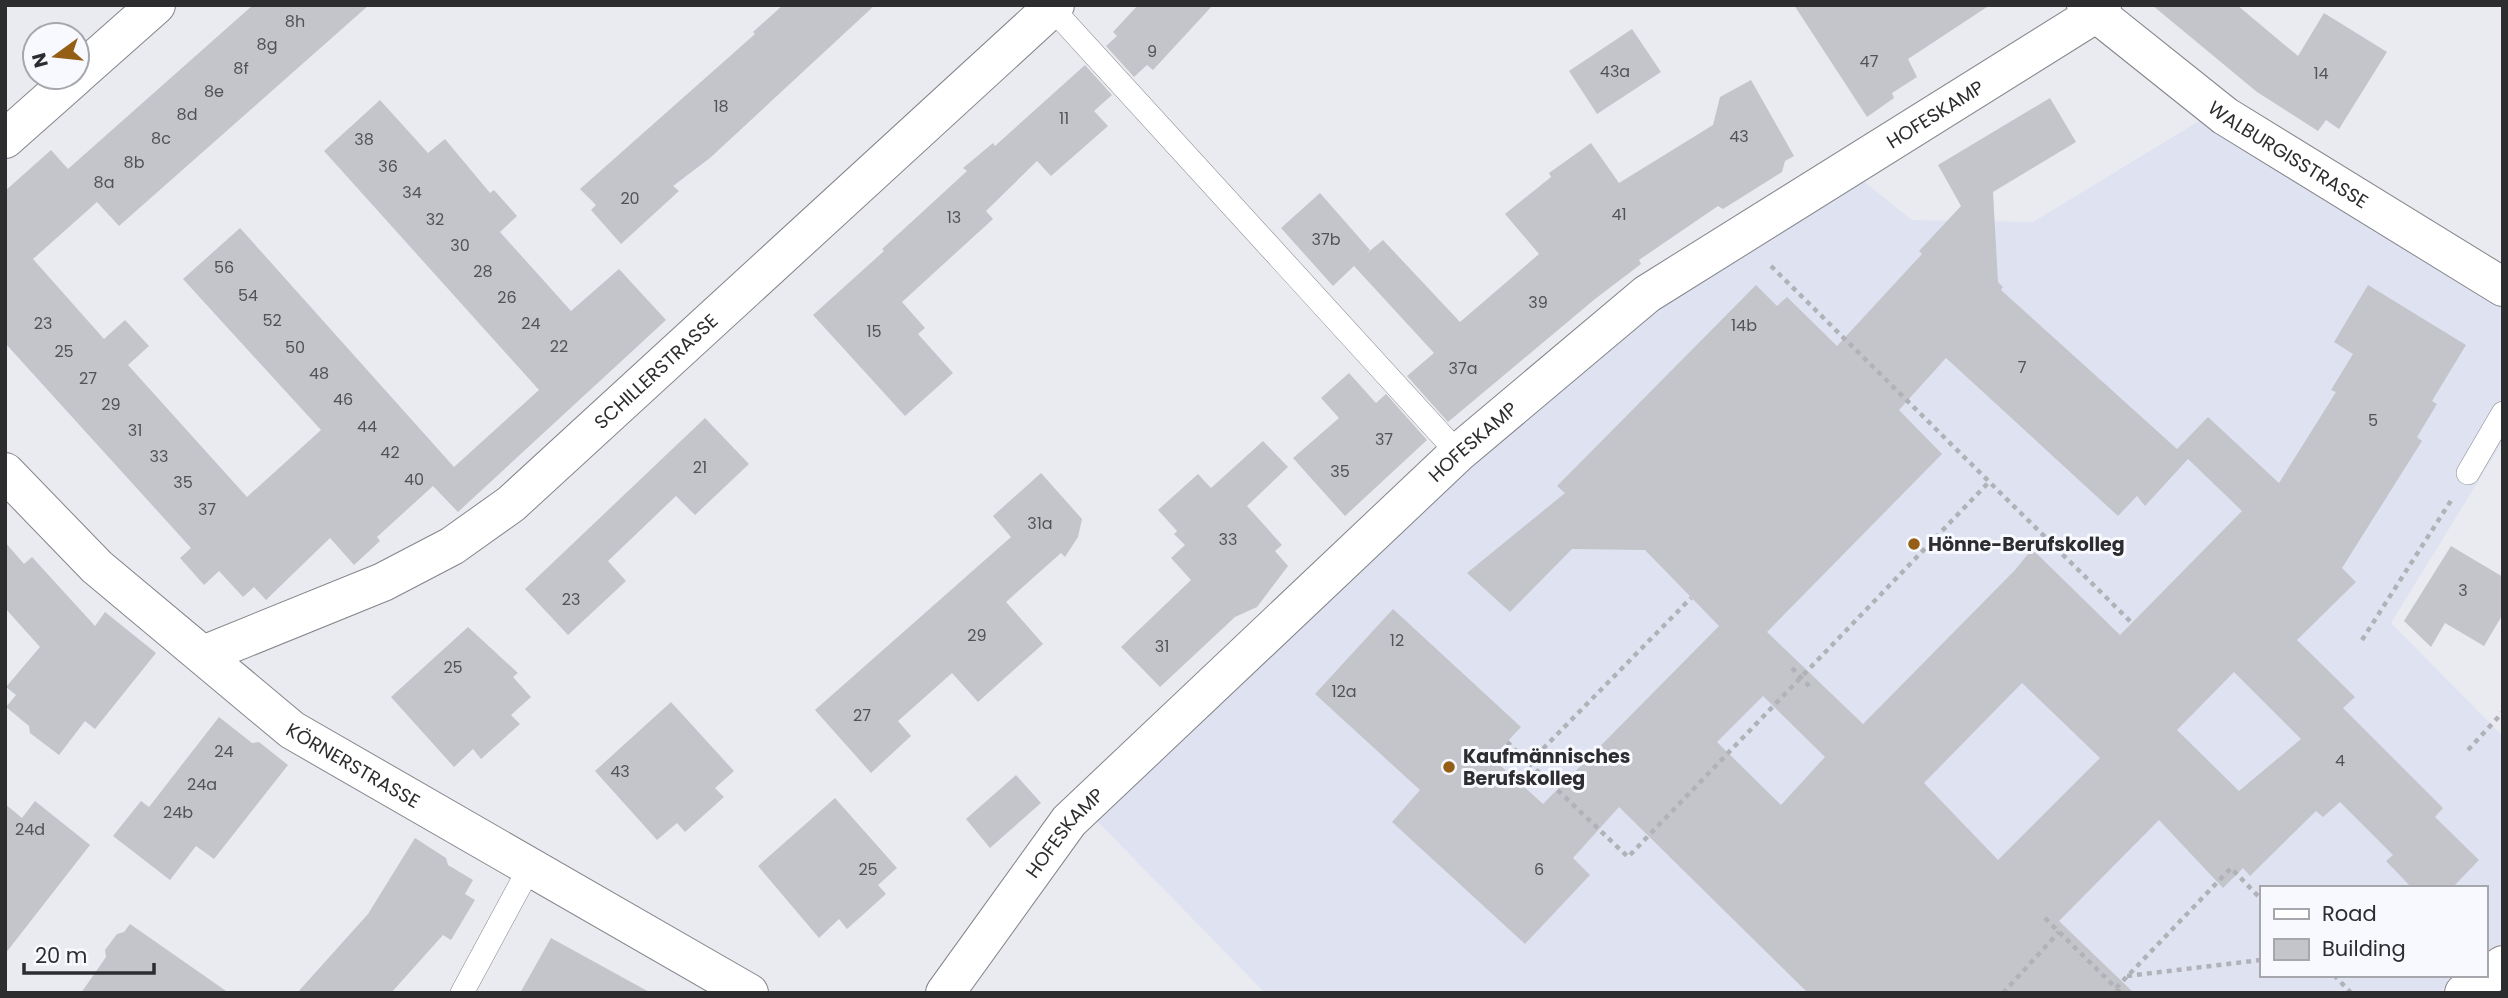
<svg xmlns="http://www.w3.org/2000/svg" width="2508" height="998" font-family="Poppins,sans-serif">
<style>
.built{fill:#dfe3f1}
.building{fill:#c3c5cb;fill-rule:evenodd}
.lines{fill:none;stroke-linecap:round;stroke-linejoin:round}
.service-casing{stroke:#84858b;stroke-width:24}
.minor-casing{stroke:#84858b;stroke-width:40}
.primary-casing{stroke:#84858b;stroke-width:40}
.path{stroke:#b0b2b7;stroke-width:4.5;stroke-dasharray:5 5;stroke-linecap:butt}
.service{stroke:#fff;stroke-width:23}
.minor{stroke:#fff;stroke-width:38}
.primary{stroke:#fff;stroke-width:38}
.poi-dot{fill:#945e15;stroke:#f7f9ff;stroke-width:2.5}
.labels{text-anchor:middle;stroke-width:6;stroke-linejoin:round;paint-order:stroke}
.number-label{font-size:16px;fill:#525357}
.street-label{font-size:19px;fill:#2d2d30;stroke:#f7f9ff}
.poi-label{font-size:19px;font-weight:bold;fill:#2d2d30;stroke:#f7f9ff;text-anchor:start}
</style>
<rect width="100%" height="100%" fill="#e9ebf1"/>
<!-- built -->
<path class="built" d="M 2204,118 L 2503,302 L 2503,441 L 2391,623 L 2503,736 L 2503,944 L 2485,957 L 2485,888 L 2261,888 L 2261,975 L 2461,975 L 2438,993 L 1265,993 L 1096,820 L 1472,464 L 1663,306 L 1862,180 L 1912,220 L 2033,222 Z"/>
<!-- building -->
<path class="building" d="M 253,5 L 369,5 L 119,226 L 97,202 L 33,259 L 104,339 L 125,320 L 149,346 L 128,365 L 247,497 L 321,430 L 183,279 L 240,228 L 454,467 L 539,390 L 324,151 L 380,100 L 428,153 L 445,139 L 490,193 L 494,190 L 517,216 L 500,232 L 571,311 L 619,269 L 666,320 L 458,512 L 433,486 L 377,537 L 380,541 L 354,565 L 330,538 L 266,600 L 254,587 L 243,597 L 219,571 L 204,585 L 180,558 L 191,548 L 5,343 L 5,191 L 51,150 L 68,169 Z
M 783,5 L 875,5 L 710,158 L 673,186 L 679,191 L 621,244 L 591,210 L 596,205 L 580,189 L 755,34 L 753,32 Z
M 1138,5 L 1213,5 L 1153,70 L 1147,65 L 1134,77 L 1106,46 L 1117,36 L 1113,32 Z
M 1794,5 L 1990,5 L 1908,59 L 1917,77 L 1892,93 L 1894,98 L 1867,117 Z
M 2152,5 L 2237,5 L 2298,56 L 2324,13 L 2387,52 L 2339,129 L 2326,120 L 2318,131 L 2257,92 Z
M 1632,29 L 1661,72 L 1597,114 L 1569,71 Z
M 1085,65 L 1112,95 L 1094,111 L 1108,126 L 1051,176 L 1037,161 L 986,211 L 993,219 L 902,302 L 925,328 L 918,334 L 953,373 L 905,416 L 813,315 L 884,251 L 882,249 L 967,171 L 963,168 L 993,143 L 995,146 Z
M 1751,80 L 1794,156 L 1785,161 L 1782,172 L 1723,209 L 1718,206 L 1639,260 L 1641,264 L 1595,299 L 1448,422 L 1407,376 L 1434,353 L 1354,266 L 1333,286 L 1281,228 L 1320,193 L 1370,250 L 1366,254 L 1383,240 L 1460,322 L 1539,254 L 1505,214 L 1551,177 L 1549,173 L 1591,143 L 1619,183 L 1713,125 L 1720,97 Z
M 2050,98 L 2076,142 L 1993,192 L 1998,282 L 2003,287 L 2001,290 L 2177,449 L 2208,417 L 2279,483 L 2336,392 L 2331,390 L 2353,354 L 2334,342 L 2368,285 L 2466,345 L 2432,401 L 2437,404 L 2417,437 L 2422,441 L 2342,568 L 2356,582 L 2297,640 L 2355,697 L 2343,708 L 2443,808 L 2435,817 L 2479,860 L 2452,888 L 2412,888 L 2386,861 L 2393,855 L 2340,802 L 2323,817 L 2316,811 L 2250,876 L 2243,868 L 2223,888 L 2159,820 L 2059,921 L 2134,993 L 1808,993 L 1619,807 L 1573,858 L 1590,875 L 1525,944 L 1392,822 L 1420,790 L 1315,694 L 1393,609 L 1521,727 L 1492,758 L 1543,804 L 1719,626 L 1645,550 L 1572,549 L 1510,612 L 1467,573 L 1565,493 L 1557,486 L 1756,285 L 1777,306 L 1787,297 L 1837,346 L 1922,254 L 1919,251 L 1961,206 L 1938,165 ZM 1946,358 L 2118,516 L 2137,496 L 2145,506 L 2188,459 L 2242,511 L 2120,635 L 2032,549 L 2015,570 L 1863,724 L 1767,632 L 1942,454 L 1899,410 ZM 2234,672 L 2301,739 L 2239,791 L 2177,730 ZM 2022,683 L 2100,758 L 1998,860 L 1924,783 ZM 1763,696 L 1825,757 L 1781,805 L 1717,742 Z
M 1349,373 L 1376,403 L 1386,394 L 1427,440 L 1345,516 L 1293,458 L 1339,418 L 1321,398 Z
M 705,418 L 749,464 L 695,515 L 676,496 L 608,561 L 626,581 L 568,635 L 525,589 Z
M 1263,441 L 1288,467 L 1247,506 L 1282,545 L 1275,551 L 1288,566 L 1257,607 L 1235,617 L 1160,687 L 1121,647 L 1191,580 L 1171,558 L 1185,545 L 1174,534 L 1177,531 L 1158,510 L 1198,474 L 1211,488 Z
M 1041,473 L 1082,519 L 1078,537 L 1065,557 L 1061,553 L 1006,602 L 1043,644 L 978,702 L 952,673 L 898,721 L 911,736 L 871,773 L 815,710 L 1011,537 L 993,516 Z
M 5,542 L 24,564 L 32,557 L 95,626 L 105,612 L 156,653 L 95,729 L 85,721 L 59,755 L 30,733 L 29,726 L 6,707 L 16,695 L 6,687 L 40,647 L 5,608 Z
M 2451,546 L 2503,577 L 2503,614 L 2484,646 L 2445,623 L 2431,647 L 2404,621 Z
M 468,627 L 518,673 L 513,677 L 531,697 L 511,715 L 520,724 L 481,759 L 473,749 L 454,767 L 391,697 Z
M 671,702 L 734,771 L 715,788 L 724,797 L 685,832 L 677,823 L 657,840 L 595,771 Z
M 219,717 L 252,743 L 259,742 L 288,765 L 214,859 L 196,846 L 170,880 L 113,836 L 141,801 L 149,807 Z
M 1016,775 L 1041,803 L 990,848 L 966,819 Z
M 835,798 L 897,868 L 878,885 L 886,894 L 847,929 L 839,919 L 819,938 L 758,866 Z
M 35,801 L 90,845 L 5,954 L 5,804 L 22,818 Z
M 415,838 L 446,858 L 448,865 L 473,880 L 465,894 L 475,900 L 451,940 L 443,935 L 391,993 L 297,993 L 368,914 Z
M 130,924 L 229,993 L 81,993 L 106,957 L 105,950 L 117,934 L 124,932 Z
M 551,938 L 651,993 L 520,993 Z"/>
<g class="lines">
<defs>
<path id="service" d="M 1049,5 L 1458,453
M 2468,473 L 2503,413
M 462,993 L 530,867"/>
<g id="minor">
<path id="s1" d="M 2086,5 L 2225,116 L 2503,287"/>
<path d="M 77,75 L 156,5"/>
<path d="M 5,139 L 75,77"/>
<path id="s2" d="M 5,472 L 97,567 L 292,730 L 749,993"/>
<path id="s3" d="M 203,655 L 383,582 L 452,546 L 511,504 L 1055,5"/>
<path id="s4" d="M 945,993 L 1069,821 L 1458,453 L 1647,294 L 2095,14 L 2102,5"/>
</g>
<path id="primary" d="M 2464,993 L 2503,965"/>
</defs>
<!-- service casing -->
<use href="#service" class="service-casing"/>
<!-- minor casing -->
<use href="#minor" class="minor-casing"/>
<!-- primary casing -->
<use href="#primary" class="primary-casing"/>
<!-- path -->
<path class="path" d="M 1771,266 L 2132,623
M 2362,640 L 2452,499
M 1792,668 L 1809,686
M 1507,742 L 1628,857 L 1989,482
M 2468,750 L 2503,712
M 1529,763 L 1691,598
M 2045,918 L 2121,993
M 2334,975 L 2351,993
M 2127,976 L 2261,960
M 2116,988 L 2231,868 L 2261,899
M 2003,993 L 2059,932"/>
<!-- service -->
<use href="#service" class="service"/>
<!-- minor -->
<use href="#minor" class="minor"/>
<!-- primary -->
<use href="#primary" class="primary"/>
</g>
<!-- markers -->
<g class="poi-dot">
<circle cx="1914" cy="544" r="7"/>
<circle cx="1449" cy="767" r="7"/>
</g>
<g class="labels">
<!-- number labels -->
<g class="number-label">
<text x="295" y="27">8h</text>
<text x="267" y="50">8g</text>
<text x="1152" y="57">9</text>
<text x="1869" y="67">47</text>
<text x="241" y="74">8f</text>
<text x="1615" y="77">43a</text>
<text x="2321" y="79">14</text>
<text x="214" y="97">8e</text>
<text x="721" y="112">18</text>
<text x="187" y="120">8d</text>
<text x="1064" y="124">11</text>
<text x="1739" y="142">43</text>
<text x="161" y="144">8c</text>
<text x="364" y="145">38</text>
<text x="134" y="168">8b</text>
<text x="388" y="172">36</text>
<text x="104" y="188">8a</text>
<text x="412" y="198">34</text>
<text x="630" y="204">20</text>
<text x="1619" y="220">41</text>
<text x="954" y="223">13</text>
<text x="435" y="225">32</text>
<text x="1326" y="245">37b</text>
<text x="460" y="251">30</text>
<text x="224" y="273">56</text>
<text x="483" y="277">28</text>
<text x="248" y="301">54</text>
<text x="507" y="303">26</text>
<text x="1538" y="308">39</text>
<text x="272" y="326">52</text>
<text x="43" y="329">23</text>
<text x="531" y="329">24</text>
<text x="1744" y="331">14b</text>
<text x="874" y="337">15</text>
<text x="559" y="352">22</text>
<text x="295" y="353">50</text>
<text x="64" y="357">25</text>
<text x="2022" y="373">7</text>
<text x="1463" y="374">37a</text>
<text x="319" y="379">48</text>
<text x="88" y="384">27</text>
<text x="343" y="405">46</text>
<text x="111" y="410">29</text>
<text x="2373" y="426">5</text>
<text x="367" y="432">44</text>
<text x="135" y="436">31</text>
<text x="1384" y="445">37</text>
<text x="390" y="458">42</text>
<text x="159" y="462">33</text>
<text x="700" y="473">21</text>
<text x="1340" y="477">35</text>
<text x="414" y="485">40</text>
<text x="183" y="488">35</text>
<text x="207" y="515">37</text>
<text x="1040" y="529">31a</text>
<text x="1228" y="545">33</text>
<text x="2463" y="596">3</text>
<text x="571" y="605">23</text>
<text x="977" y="641">29</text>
<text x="1397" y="646">12</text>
<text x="1162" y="652">31</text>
<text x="453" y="673">25</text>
<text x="1344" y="697">12a</text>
<text x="862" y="721">27</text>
<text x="224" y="757">24</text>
<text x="2340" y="766">4</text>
<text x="620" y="777">43</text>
<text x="202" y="790">24a</text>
<text x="178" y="818">24b</text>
<text x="30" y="835">24d</text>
<text x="868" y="875">25</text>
<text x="1539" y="875">6</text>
</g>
<!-- street labels -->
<g class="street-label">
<text dy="7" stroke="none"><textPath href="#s4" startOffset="1334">HOFESKAMP</textPath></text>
<text dy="7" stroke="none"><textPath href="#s1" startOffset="252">WALBURGISSTRASSE</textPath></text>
<text dy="7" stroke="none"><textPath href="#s3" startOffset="541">SCHILLERSTRASSE</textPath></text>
<text dy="7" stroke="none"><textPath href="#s4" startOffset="766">HOFESKAMP</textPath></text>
<text dy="7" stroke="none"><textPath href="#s2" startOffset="457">KÖRNERSTRASSE</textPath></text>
<text dy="7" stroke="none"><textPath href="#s4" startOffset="200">HOFESKAMP</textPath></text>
</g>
<!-- poi labels -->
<g class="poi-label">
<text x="1928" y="551">Hönne-Berufskolleg</text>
<text x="1463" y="763">Kaufmännisches<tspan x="1463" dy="22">Berufskolleg</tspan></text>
</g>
</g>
<!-- border -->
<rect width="2508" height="998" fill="none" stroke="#2d2d30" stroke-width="14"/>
<!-- legend -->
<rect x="2260" y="886" width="228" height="91" fill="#f7f9ff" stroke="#a6a7ac" stroke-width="2"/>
<rect x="2274" y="909" width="35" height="10" fill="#ffffff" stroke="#a6a7ac" stroke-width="2"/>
<text x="2322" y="921" font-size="21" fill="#2d2d30">Road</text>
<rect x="2274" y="939" width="35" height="21" fill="#c3c5cb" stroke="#a6a7ac" stroke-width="2"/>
<text x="2322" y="956" font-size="21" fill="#2d2d30">Building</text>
<!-- north arrow -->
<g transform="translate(56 56) rotate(255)"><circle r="33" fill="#f7f9ff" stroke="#a6a7ac" stroke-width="2"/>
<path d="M0-5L12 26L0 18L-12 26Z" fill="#945e15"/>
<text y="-10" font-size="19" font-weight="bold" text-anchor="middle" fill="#2d2d30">N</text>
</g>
<!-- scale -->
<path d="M24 963v10h130v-10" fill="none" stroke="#2d2d30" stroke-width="3.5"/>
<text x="35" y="963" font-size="21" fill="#2d2d30" stroke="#f7f9ff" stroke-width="5" paint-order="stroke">20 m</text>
</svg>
